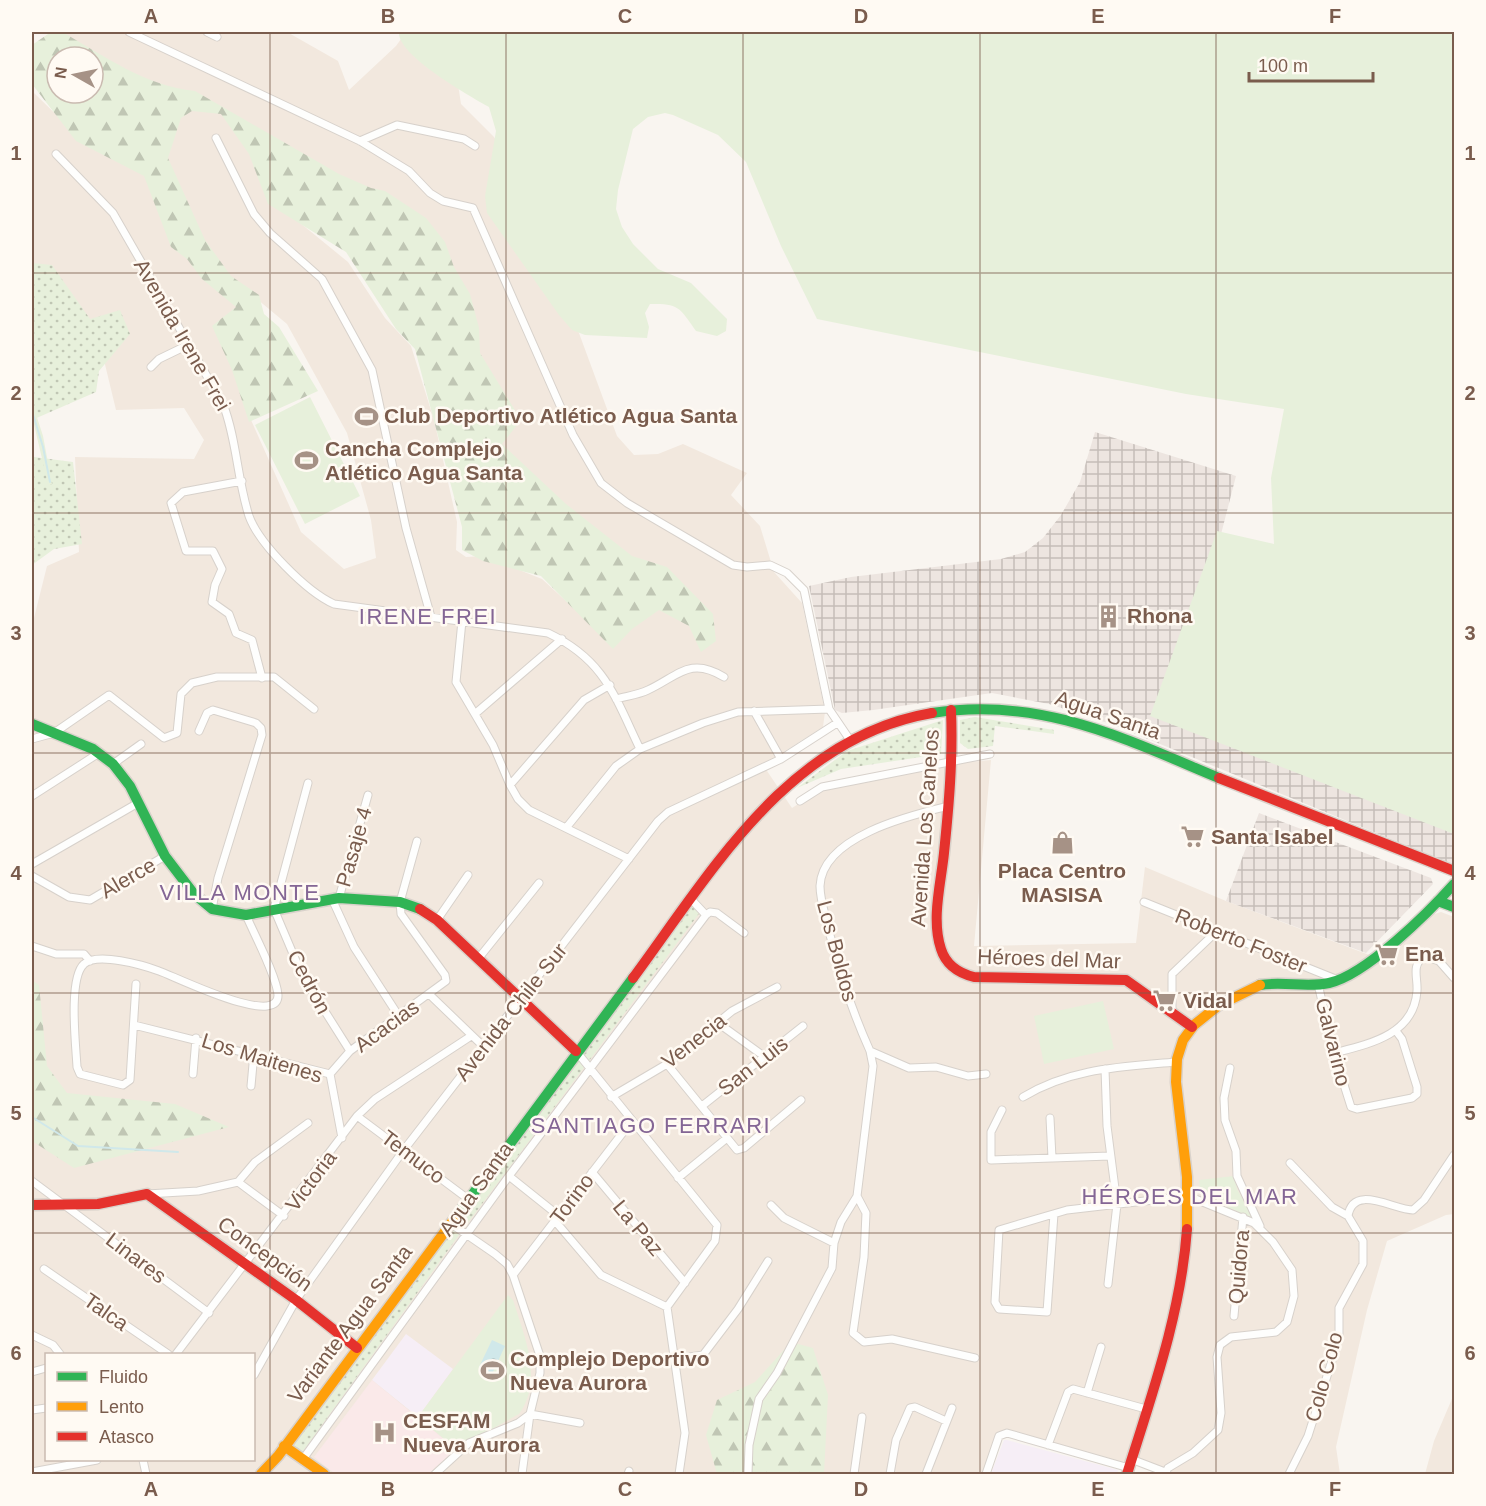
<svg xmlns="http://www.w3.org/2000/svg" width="1486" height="1506" font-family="Arial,sans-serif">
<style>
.residential{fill:#f2e8de;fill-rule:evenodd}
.industrial{fill:url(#industrial-grid)}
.education{fill:#f6eef6}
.medical{fill:#fae9e9}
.grass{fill:url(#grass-dots)}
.forest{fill:url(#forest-firs);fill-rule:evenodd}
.green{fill:#e7f0db}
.water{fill:url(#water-ripples)}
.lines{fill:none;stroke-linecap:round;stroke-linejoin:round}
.stream{stroke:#d0e8ea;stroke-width:2}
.street-casing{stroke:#d7d1cb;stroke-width:9}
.fast-casing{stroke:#d9d2cb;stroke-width:13}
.slow-casing{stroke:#d9d2cb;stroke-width:13}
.jam-casing{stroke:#d9d2cb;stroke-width:13}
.street{stroke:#fefefd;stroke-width:7}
.fast{stroke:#30b455;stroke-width:10}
.slow{stroke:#ff9f0a;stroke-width:10}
.jam{stroke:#e5322d;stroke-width:10}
.grid{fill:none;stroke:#7a5c4d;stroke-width:1.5;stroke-opacity:0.55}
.labels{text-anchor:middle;stroke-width:5;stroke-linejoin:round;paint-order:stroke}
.street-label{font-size:21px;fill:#7a5c4d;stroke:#fffaf3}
.poi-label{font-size:21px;font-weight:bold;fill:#7a5c4d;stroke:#fffaf3;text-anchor:start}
.neighbourhood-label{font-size:22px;letter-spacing:1.5px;fill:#846695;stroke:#fffaf3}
.neatline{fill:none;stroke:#7a5c4d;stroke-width:2}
.grid-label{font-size:20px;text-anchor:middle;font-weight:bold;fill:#7a5c4d}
</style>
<defs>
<pattern id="industrial-grid" width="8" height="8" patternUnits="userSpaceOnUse" patternTransform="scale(1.5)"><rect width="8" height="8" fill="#ede5e0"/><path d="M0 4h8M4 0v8" fill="none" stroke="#c5bdb8"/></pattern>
<pattern id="grass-dots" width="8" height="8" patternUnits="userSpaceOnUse" patternTransform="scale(1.5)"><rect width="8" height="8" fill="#e7f0db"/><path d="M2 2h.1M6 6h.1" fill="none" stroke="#c0c6b4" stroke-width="1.8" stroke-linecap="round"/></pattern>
<pattern id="forest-firs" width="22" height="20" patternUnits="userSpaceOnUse" patternTransform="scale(1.5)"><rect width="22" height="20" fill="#e7f0db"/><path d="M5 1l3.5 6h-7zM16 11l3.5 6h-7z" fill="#c0c6b4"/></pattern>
<pattern id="water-ripples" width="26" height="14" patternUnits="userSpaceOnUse" patternTransform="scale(1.5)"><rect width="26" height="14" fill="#d0e8ea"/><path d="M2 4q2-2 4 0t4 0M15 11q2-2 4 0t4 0" fill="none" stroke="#aebfc0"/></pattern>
</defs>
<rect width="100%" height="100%" fill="#f9f5f0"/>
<!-- residential -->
<path class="residential" d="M 51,32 L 287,32 L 338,61 L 349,90 L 396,46 L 406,32 L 450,32 L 461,104 L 493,136 L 558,213 L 576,325 L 617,436 L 634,455 L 658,454 L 683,444 L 747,473 L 731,495 L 760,526 L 774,572 L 802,603 L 825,712 L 823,727 L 763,765 L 792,808 L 820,790 L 958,763 L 991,760 L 974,946 L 1136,943 L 1145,867 L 1226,901 L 1380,959 L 1428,916 L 1441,912 L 1454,917 L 1454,1214 L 1446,1215 L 1387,1241 L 1367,1310 L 1336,1447 L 1340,1474 L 1168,1474 L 1140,1459 L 1121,1462 L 1007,1430 L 997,1435 L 985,1474 L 32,1474 L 32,626 L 47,566 L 79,552 L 75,457 L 194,459 L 204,440 L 184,408 L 116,410 L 102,352 L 85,325 L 32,275 L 32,91 L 80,138 L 148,172 L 241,306 L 251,420 L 301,532 L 344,569 L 376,558 L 371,520 L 347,433 L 287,324 L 216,265 L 163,159 L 177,115 L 208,106 L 229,118 L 253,151 L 272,200 L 348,262 L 385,318 L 411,346 L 434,420 L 457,522 L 456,550 L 466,557 L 484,556 L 542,579 L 615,646 L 629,624 L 660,605 L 710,638 L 629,561 L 494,444 L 370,193 L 194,96 L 168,93 ZM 46,1354 L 254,1354 L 254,1460 L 46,1460 Z
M 1454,1394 L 1454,1474 L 1425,1474 L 1434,1441 Z"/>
<!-- industrial -->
<path class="industrial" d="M 1095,432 L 1236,476 L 1194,639 L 1454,661 L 1454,865 L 1114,725 L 1049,704 L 992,693 L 873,710 L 842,713 L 835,710 L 809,586 L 851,577 L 1001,559 L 1025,552 L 1043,538 L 1061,515 L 1080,482 Z
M 1259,813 L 1431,878 L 1433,884 L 1366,953 L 1226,901 Z"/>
<!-- education -->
<path class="education" d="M 406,1334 L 453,1369 L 418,1417 L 372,1380 Z
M 1004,1440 L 1007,1440 L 1118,1470 L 1117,1474 L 991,1474 Z"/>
<!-- medical -->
<path class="medical" d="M 372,1380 L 456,1449 L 428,1474 L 335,1474 L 314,1457 Z"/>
<!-- grass -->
<path class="grass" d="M 32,263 L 52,265 L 90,319 L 120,310 L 130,334 L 99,371 L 96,392 L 32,420 Z
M 32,440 L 34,457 L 73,462 L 82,544 L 54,549 L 32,565 Z
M 975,717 L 1054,730 L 1054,734 L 995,726 L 993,746 L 968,749 L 960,743 L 960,720 Z
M 943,720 L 941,754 L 841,769 L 797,788 L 847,751 Z
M 692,895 L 701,911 L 464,1228 L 301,1454 L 288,1445 Z"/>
<!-- forest -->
<path class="forest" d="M 51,32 L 62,32 C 105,56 145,86 195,91 L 339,174 L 371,188 L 385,191 L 426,218 L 445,242 L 454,267 L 470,294 L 479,328 L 480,353 L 521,420 L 502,444 L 566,504 L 632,556 L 667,567 L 713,614 L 716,641 L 701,652 L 689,626 L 659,610 L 632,629 L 613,649 L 541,576 L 483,561 L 462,550 L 462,527 L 415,349 L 396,329 L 346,252 L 268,204 L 249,154 L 221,114 L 192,111 L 181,118 L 168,158 L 205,240 L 231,276 L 259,295 L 264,314 L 279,327 L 318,391 L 249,422 L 232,370 L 212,326 L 236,307 L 202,279 L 187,259 L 171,247 L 144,176 L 76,141 L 32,84 L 32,45 ZM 57,57 L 93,57 L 93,93 L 57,93 Z
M 32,980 L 39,985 L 47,1066 L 67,1093 L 175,1104 L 229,1127 L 74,1168 L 32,1141 Z
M 791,1342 L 813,1348 L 828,1395 L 824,1474 L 717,1474 L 706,1435 L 717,1400 L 755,1382 Z"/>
<!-- green -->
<path class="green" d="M 399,32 L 1454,32 L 1454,834 L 1150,716 L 1217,531 L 1274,544 L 1271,478 L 1284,409 L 1186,394 L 817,319 L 781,246 L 746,162 L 718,135 L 673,115 L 665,113 L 648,117 L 633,129 L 618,190 L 616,209 L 622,227 L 633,244 L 658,269 L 691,283 L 727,319 L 726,331 L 717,336 L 696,331 C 680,308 679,303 650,304 L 645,313 L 649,327 L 647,338 L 585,335 L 572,330 L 559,315 L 487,213 L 485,196 L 496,131 L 489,107 C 468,95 397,55 399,32 Z
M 310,397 L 360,496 L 305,524 L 255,425 Z
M 32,402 L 43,436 L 52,484 L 48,484 L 32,416 Z
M 1103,1001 L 1114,1049 L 1044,1064 L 1034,1016 Z
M 1234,1176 L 1237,1189 L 1253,1218 L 1201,1196 L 1199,1180 Z
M 508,1295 L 513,1300 C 524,1336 544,1379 519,1414 L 456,1449 L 418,1417 Z"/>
<!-- water -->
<path class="water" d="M 492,1340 L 505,1346 L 492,1374 L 479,1367 Z"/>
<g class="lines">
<!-- stream -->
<path class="stream" d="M 32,411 L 43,447 L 50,482
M 32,1117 L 78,1146 L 178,1152"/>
<defs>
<path id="street" d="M 129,32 L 360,141 L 409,171 L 430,193 L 443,201 L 473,208 L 573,435 L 601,483 L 627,503 L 733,565 L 747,567 L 770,565 L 787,573 L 804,590 L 829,709 L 850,740
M 207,32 L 217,37
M 216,138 L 254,214 L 270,233 L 322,279 L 372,370 L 406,528 L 431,617
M 360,141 L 397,125 L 464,139 L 475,146
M 56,154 L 113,213 L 223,404 C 237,440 237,479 249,516 C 259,544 307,592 334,604 L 548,633 C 605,660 615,697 640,749
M 151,367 L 159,359 L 188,345
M 242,481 L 183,492 L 171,503 L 186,551 L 213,551 L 222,569 L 215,585 L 212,602 L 229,614 L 236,633 L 252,640 L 262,678
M 462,621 L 456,682 L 493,745 L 510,785 L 518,799 L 529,810 L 629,859
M 616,699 C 626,696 638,695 648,690 C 678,676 690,656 724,677
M 754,711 L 781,759
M 476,713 L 562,639
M 199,731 L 207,713 L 213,710 L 256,723 L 261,728 L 262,735 L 218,878 L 212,909
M 32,739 L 54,733 L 109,695 L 164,738 L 177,733 L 181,694 L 192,683 L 217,677 L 274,677 L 314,709
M 113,764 L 141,744
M 308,783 L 274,909 L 302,975 L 350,1051
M 510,785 L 584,700 L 610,685
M 32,796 L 99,753
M 800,801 L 822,787 L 990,754
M 949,806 C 912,815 822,836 820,886 C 820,902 827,919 830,935 C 840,975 853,1013 870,1051 L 909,1068 L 936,1067 L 968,1076 L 986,1074
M 566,828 L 616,766 L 640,749 L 703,723 L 738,712 L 829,709
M 32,864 L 138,803
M 32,876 L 69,897 L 90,900 L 165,856
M 339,898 L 368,795
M 690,898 L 706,915
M 332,899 L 354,947 L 398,1015
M 1144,902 L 1338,980
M 437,920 L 468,875
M 32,946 L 56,954 L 84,954 L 90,961
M 478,959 L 539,883
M 136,984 L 130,1080 L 123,1085 L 80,1074 L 77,1067 C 76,1047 68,978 84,964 C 97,952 143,965 159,971 C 172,975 279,1029 278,995 C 277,977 254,934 246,915
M 1318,984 L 1334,1053 L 1351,1107 L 1357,1109 L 1412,1098 L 1417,1094 L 1417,1087 L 1402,1039 L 1396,1031
M 430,995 L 484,1047
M 1172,1011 L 1172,974 L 1217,931
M 718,1023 L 765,1057
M 134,1025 L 330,1074
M 576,1051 L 717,1225 L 715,1241 L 667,1307 L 685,1433 L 679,1474
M 870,1051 L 873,1066 L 857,1196 L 866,1213 L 864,1257 L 853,1333 L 864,1342 L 892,1339 L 975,1358
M 1334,1053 C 1369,1044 1414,1035 1417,991 C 1418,977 1411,966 1424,956 L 1439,961 L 1454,978
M 667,1064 L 737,1150 L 744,1148 L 801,1100
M 1230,1068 L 1224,1098 L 1225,1120 L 1236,1151 L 1237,1176 L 1260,1226
M 1105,1069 L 1107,1126 L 1117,1204 L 1108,1284
M 193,1074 L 196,1038
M 330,1074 L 350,1051 L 446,981 L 445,975 L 401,914 L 400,902 L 417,841
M 330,1074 L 342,1138
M 251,1086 L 254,1053
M 611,1097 L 667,1064 L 732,1011 L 777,987
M 1023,1097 C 1071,1068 1121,1067 1176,1062
M 702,1106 L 803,1026
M 1002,1110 L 991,1132 L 991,1160 L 1110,1156
M 357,1116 L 468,1199
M 1050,1118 L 1052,1158
M 1290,1163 L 1332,1207 L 1348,1216
M 592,1172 L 685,1283
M 509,1176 L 559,1216
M 678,1178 L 727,1138
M 32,1181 L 209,1313
M 238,1182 L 284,1216
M 147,1194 L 198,1191 L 238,1182 L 255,1162 L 308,1123
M 771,1205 L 784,1218 L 834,1243
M 1054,1214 L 1047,1312 L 999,1309 L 995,1302 L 999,1230 L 1067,1210 L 1188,1196 L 1254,1223 L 1273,1242 L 1292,1270 L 1294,1296 L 1287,1322 L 1276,1332 L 1231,1337 L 1220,1345 L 1217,1357 L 1221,1413 L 1218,1430 L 1193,1453 L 1168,1468 L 1165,1474
M 555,1221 L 601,1275 L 667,1307
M 44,1269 L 168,1354
M 513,1275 L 631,1122
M 1234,1316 L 1243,1217
M 32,1335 L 53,1345 L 60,1354
M 176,1354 L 357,1116 L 375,1099 L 471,1036
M 676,1359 L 703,1355 L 738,1309 L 768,1261
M 32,1372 L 46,1368
M 254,1375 L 296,1300 L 403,1151 L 658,821 L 668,812 L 781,759 L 837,723
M 1087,1393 L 1101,1347
M 32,1410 L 46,1408
M 1048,1445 L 1068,1392 L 1073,1389 L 1146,1409
M 303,1459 L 509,1176 L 706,915 L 710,912 L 717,913 L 744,933
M 1131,1459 L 1165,1472
M 143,1460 L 146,1474
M 32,1472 L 97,1460
M 435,1474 L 469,1443 L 518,1423 L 530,1414 L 540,1373 L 540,1356 L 513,1275 L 507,1264 L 495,1254 L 450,1223
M 522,1474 L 530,1414 L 580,1423
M 628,1474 L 629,1471
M 748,1474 L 749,1445 L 759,1399 L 777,1373 L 832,1268 L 834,1243 L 841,1222 L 857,1196
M 854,1474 L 862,1417
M 890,1474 L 896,1440 L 910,1408 L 915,1407 L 946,1421
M 926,1474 L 952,1408
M 986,1474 L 999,1436 L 1007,1433 L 1129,1468
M 1289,1474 L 1308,1436 L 1334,1354 L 1339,1334 L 1339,1308 L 1363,1264 L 1363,1241 L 1348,1216 C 1353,1183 1394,1210 1413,1210 L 1424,1200 L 1454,1155"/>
<path id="fast" d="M 932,713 C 1040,696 1123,738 1219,778
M 32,724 L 93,749 L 113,764 L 130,786 L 165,856 L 194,894 L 212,909 L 246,915 L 339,898 L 400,902 L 420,909
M 1438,901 L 1454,907
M 1260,985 C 1283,981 1307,988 1329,983 C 1366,975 1429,912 1454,884
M 455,1218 L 633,978"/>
<path id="slow" d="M 1187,1229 L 1187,1177 L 1176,1082 L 1177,1059 L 1183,1040 L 1194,1025 L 1219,1005 L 1260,985
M 284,1446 L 324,1474
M 261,1474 L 278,1456 L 455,1218"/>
<path id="jam" d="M 951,710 C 953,758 949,804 944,853 C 941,883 931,919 941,949 C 946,965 958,973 974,977 L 1126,980 L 1192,1027
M 1219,778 L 1454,871
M 420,909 L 437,920 L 576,1051
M 633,978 C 712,871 789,737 932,713
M 32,1205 L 98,1204 L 147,1194 L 296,1300 L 357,1348
M 1127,1474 C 1152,1394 1181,1313 1187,1229"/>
</defs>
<!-- street casing -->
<use href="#street" class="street-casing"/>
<!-- fast casing -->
<use href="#fast" class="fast-casing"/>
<!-- slow casing -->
<use href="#slow" class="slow-casing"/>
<!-- jam casing -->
<use href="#jam" class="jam-casing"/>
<!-- street -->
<use href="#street" class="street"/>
<!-- fast -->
<use href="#fast" class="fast"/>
<!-- slow -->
<use href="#slow" class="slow"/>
<!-- jam -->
<use href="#jam" class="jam"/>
</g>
<!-- grid -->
<path class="grid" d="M 270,32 L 270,1474M 506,32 L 506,1474M 743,32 L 743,1474M 980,32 L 980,1474M 1216,32 L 1216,1474M 32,273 L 1454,273M 32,513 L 1454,513M 32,753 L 1454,753M 32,993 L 1454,993M 32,1233 L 1454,1233"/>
<!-- icons -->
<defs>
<symbol id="stadium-bare" viewBox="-9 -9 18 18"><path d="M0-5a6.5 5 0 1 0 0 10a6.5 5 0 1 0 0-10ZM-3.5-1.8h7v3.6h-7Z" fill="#a69286" stroke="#fffaf3" stroke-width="2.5" paint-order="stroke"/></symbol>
<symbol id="building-bare" viewBox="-9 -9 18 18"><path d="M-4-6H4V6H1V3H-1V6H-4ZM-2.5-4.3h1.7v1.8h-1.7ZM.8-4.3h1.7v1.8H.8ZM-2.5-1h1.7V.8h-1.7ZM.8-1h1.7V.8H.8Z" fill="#a69286" stroke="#fffaf3" stroke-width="2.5" paint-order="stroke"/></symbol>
<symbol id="supermarket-bare" viewBox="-9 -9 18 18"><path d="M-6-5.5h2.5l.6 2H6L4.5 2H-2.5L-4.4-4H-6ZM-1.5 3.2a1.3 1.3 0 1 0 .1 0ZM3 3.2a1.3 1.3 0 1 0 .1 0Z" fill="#a69286" stroke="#fffaf3" stroke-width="2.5" paint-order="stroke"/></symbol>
<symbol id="shop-bare" viewBox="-9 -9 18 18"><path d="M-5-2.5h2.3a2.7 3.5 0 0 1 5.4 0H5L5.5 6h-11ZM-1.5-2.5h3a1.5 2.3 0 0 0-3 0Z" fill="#a69286" stroke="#fffaf3" stroke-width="2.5" paint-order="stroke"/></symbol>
<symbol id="hospital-bare" viewBox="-9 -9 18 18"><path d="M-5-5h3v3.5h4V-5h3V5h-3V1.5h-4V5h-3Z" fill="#a69286" stroke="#fffaf3" stroke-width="2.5" paint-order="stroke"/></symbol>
</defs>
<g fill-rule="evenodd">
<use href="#stadium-bare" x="350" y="400" width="33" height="33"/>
<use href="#stadium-bare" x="290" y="444" width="33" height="33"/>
<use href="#building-bare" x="1092" y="600" width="33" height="33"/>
<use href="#supermarket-bare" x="1176" y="820" width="33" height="33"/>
<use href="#shop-bare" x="1046" y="826" width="33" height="33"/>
<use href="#supermarket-bare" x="1370" y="938" width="33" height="33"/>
<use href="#supermarket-bare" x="1148" y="984" width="33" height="33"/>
<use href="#stadium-bare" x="476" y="1354" width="33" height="33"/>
<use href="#hospital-bare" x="368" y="1416" width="33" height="33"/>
</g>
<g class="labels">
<!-- street labels -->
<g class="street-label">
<text transform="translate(182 335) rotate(60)" y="7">Avenida Irene Frei</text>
<text transform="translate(1108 715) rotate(19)" y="7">Agua Santa</text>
<text transform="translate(925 828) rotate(-86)" y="7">Avenida Los Canelos</text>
<text transform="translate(354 847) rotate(-74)" y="7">Pasaje 4</text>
<text transform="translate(128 878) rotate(-30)" y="7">Alerce</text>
<text transform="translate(1241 941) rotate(22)" y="7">Roberto Foster</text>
<text transform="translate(837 951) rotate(75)" y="7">Los Boldos</text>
<text transform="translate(1049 959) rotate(2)" y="7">Héroes del Mar</text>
<text transform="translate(309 982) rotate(62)" y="7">Cedrón</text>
<text transform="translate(511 1012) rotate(-52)" y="7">Avenida Chile Sur</text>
<text transform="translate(387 1026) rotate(-36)" y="7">Acacias</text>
<text transform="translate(694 1041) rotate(-38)" y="7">Venecia</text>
<text transform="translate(1333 1042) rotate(76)" y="7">Galvarino</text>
<text transform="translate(262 1058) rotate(17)" y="7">Los Maitenes</text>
<text transform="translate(753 1066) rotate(-38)" y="7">San Luis</text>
<text transform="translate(413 1157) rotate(37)" y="7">Temuco</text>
<text transform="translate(311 1181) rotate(-53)" y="7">Victoria</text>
<text transform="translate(476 1189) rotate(-54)" y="7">Agua Santa</text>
<text transform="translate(572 1199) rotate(-53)" y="7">Torino</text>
<text transform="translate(638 1228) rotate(50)" y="7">La Paz</text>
<text transform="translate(265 1254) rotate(36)" y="7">Concepción</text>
<text transform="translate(136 1258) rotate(37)" y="7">Linares</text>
<text transform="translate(1239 1267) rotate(-85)" y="7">Quidora</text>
<text transform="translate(106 1312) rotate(35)" y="7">Talca</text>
<text transform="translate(350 1324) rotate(-53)" y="7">Variante Agua Santa</text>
<text transform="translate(1324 1377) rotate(-75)" y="7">Colo Colo</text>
</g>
<!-- poi labels -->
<g class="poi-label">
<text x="384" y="423">Club Deportivo Atlético Agua Santa</text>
<text x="325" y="456">Cancha Complejo<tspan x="325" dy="24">Atlético Agua Santa</tspan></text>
<text x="1127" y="623">Rhona</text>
<text x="1211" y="844">Santa Isabel</text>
<text x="1062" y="878" text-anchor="middle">Placa Centro<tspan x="1062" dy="24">MASISA</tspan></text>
<text x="1405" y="961">Ena</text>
<text x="1183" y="1008">Vidal</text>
<text x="510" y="1366">Complejo Deportivo<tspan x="510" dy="24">Nueva Aurora</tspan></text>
<text x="403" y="1428">CESFAM<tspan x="403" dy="24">Nueva Aurora</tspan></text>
</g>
<!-- neighbourhood labels -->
<g class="neighbourhood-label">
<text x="428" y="624">IRENE FREI</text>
<text x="240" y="900">VILLA MONTE</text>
<text x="651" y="1133">SANTIAGO FERRARI</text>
<text x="1190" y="1204">HÉROES DEL MAR</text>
</g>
</g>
<!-- border -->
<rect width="1486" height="1506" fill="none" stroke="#fffaf3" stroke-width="66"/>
<!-- legend -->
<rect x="45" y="1353" width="210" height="108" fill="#fffaf3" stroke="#cabbb1" stroke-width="1.5"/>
<rect x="57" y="1372" width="30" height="9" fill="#30b455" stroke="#cabbb1" stroke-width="1.5"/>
<text x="99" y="1383" font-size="18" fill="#7a5c4d">Fluido</text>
<rect x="57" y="1402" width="30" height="9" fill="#ff9f0a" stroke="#cabbb1" stroke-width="1.5"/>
<text x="99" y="1413" font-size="18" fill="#7a5c4d">Lento</text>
<rect x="57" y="1432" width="30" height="9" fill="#e5322d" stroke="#cabbb1" stroke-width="1.5"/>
<text x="99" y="1443" font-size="18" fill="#7a5c4d">Atasco</text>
<!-- north arrow -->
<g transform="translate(75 75) rotate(279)"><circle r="28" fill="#fffaf3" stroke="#cabbb1" stroke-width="1.5"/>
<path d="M0-4.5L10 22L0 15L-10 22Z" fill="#a69286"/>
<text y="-9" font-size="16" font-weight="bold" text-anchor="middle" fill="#7a5c4d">N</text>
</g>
<!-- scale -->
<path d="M1249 72v9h124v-9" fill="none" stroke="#7a5c4d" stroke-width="3"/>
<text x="1258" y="72" font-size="18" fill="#7a5c4d" stroke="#fffaf3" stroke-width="4.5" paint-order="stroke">100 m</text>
<rect x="33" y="33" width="1420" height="1440" class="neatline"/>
<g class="grid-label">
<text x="151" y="23">A</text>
<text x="388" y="23">B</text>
<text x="625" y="23">C</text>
<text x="861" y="23">D</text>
<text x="1098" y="23">E</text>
<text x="1335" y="23">F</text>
<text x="16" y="160">1</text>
<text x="1470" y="160">1</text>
<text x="16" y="400">2</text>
<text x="1470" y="400">2</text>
<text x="16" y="640">3</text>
<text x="1470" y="640">3</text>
<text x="16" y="880">4</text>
<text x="1470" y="880">4</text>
<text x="16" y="1120">5</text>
<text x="1470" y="1120">5</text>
<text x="16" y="1360">6</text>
<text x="1470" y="1360">6</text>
<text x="151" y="1496">A</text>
<text x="388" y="1496">B</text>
<text x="625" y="1496">C</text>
<text x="861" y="1496">D</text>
<text x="1098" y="1496">E</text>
<text x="1335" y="1496">F</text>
</g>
</svg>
